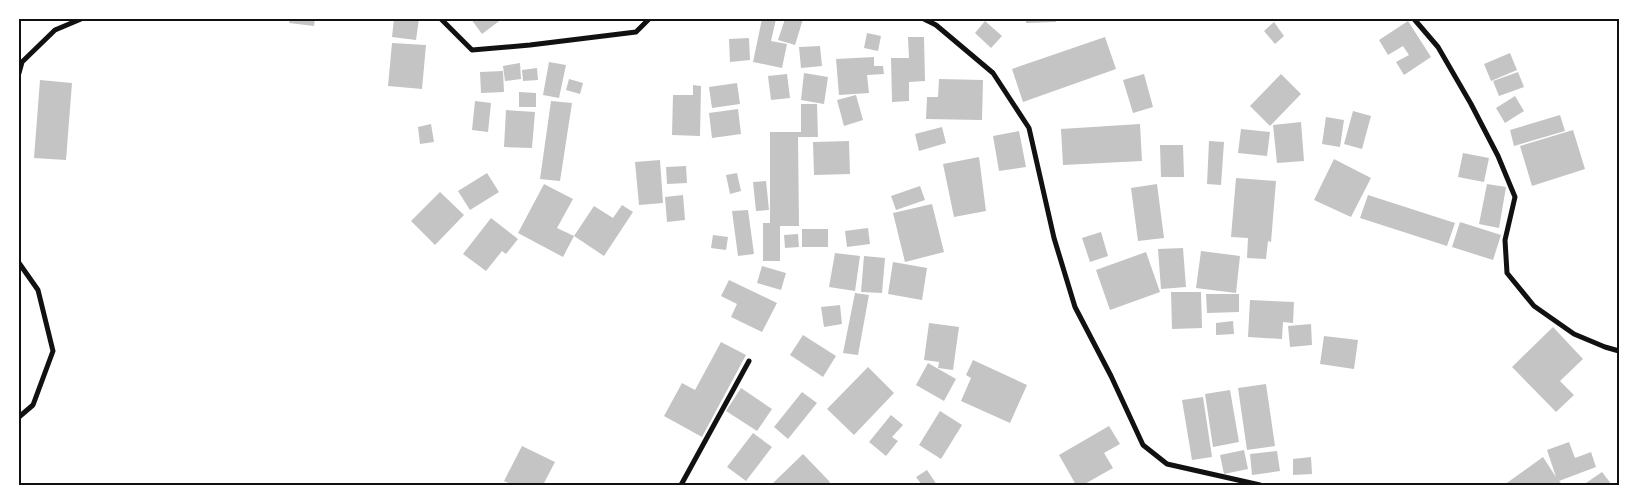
<svg xmlns="http://www.w3.org/2000/svg" width="1638" height="504" font-family="'Varela Round',sans-serif">
<style>
.building{fill:#c4c4c4}
.lines{fill:none;stroke-linecap:round;stroke-linejoin:round}
.minor{stroke:#111;stroke-width:5}
.neatline{fill:none;stroke:#111;stroke-width:2}
</style>
<rect width="100%" height="100%" fill="#fff"/>
<!-- building -->
<path class="building" d="M 290,19 L 315,19 L 314,26 L 289,23 Z
M 394,19 L 419,19 L 416,40 L 392,37 Z
M 471,19 L 502,19 L 482,34 Z
M 762,19 L 776,19 L 771,41 L 787,44 L 782,68 L 753,62 Z
M 785,19 L 803,19 L 795,45 L 778,40 Z
M 1026,19 L 1056,19 L 1056,22 L 1026,23 Z
M 985,21 L 1002,36 L 991,48 L 975,33 Z
M 1408,21 L 1431,57 L 1404,75 L 1396,62 L 1409,55 L 1403,46 L 1388,55 L 1379,40 Z
M 1274,22 L 1284,36 L 1275,44 L 1264,31 Z
M 867,33 L 881,36 L 878,51 L 864,48 Z
M 908,37 L 924,37 L 925,81 L 909,82 L 909,101 L 892,102 L 891,58 L 909,58 Z
M 1105,37 L 1116,69 L 1023,102 L 1012,69 Z
M 749,38 L 750,60 L 730,62 L 729,39 Z
M 392,43 L 426,45 L 422,89 L 388,86 Z
M 820,46 L 822,66 L 801,68 L 799,47 Z
M 1510,53 L 1517,70 L 1491,81 L 1484,64 Z
M 874,57 L 874,66 L 883,66 L 884,74 L 867,75 L 869,93 L 839,95 L 836,59 Z
M 549,62 L 566,65 L 559,98 L 543,95 Z
M 520,63 L 521,79 L 505,81 L 503,66 Z
M 537,68 L 538,80 L 523,81 L 522,70 Z
M 503,71 L 504,92 L 481,93 L 480,72 Z
M 1518,72 L 1524,87 L 1499,96 L 1493,81 Z
M 804,73 L 828,77 L 824,104 L 801,100 Z
M 787,74 L 790,98 L 771,100 L 768,76 Z
M 1144,74 L 1153,107 L 1133,113 L 1123,80 Z
M 1281,74 L 1301,94 L 1270,126 L 1250,106 Z
M 569,79 L 583,83 L 580,94 L 566,90 Z
M 939,79 L 983,80 L 982,120 L 926,119 L 927,97 L 938,97 Z
M 40,80 L 72,83 L 66,160 L 34,158 Z
M 737,83 L 740,104 L 712,108 L 709,87 Z
M 693,85 L 701,86 L 700,136 L 672,135 L 673,95 L 693,95 Z
M 519,92 L 536,93 L 536,107 L 519,107 Z
M 856,95 L 863,120 L 844,126 L 837,100 Z
M 1515,96 L 1524,111 L 1505,123 L 1496,108 Z
M 475,101 L 491,103 L 488,132 L 472,130 Z
M 551,101 L 572,103 L 560,181 L 540,179 Z
M 801,104 L 817,104 L 818,137 L 798,137 L 799,226 L 780,226 L 780,261 L 763,261 L 763,223 L 770,223 L 770,132 L 801,132 Z
M 738,109 L 741,134 L 712,138 L 709,113 Z
M 506,110 L 535,112 L 532,148 L 504,147 Z
M 1353,111 L 1371,116 L 1362,149 L 1344,144 Z
M 1560,115 L 1565,131 L 1514,146 L 1510,130 Z
M 1326,117 L 1344,120 L 1340,147 L 1322,144 Z
M 1301,122 L 1304,161 L 1277,163 L 1273,125 Z
M 431,124 L 434,142 L 420,144 L 418,127 Z
M 1140,124 L 1142,161 L 1063,165 L 1061,129 Z
M 942,127 L 946,143 L 919,151 L 915,134 Z
M 1241,129 L 1270,132 L 1267,156 L 1238,153 Z
M 1573,130 L 1585,169 L 1532,186 L 1520,146 Z
M 1019,131 L 1026,167 L 999,171 L 993,136 Z
M 849,141 L 850,174 L 814,175 L 813,142 Z
M 1209,141 L 1224,142 L 1221,185 L 1207,184 Z
M 1160,145 L 1183,145 L 1184,177 L 1161,177 Z
M 1463,153 L 1489,158 L 1484,182 L 1458,177 Z
M 979,157 L 986,211 L 954,217 L 943,164 Z
M 1334,159 L 1371,178 L 1351,217 L 1314,200 Z
M 660,160 L 663,203 L 639,205 L 635,162 Z
M 686,166 L 687,183 L 667,184 L 666,167 Z
M 487,173 L 499,192 L 470,210 L 458,191 Z
M 737,173 L 741,191 L 730,194 L 726,175 Z
M 1236,178 L 1276,181 L 1271,242 L 1268,241 L 1266,259 L 1247,258 L 1248,238 L 1231,237 Z
M 766,181 L 769,210 L 756,211 L 753,182 Z
M 544,184 L 573,199 L 557,228 L 574,236 L 563,257 L 518,233 Z
M 1157,184 L 1164,238 L 1138,241 L 1131,188 Z
M 1487,184 L 1506,187 L 1499,228 L 1479,224 Z
M 920,186 L 925,200 L 896,210 L 891,196 Z
M 440,192 L 464,215 L 435,245 L 411,221 Z
M 683,195 L 685,220 L 667,222 L 665,197 Z
M 1368,195 L 1455,223 L 1447,246 L 1360,218 Z
M 932,204 L 944,252 L 905,262 L 893,213 Z
M 622,205 L 633,212 L 604,256 L 574,236 L 594,206 L 613,218 Z
M 748,210 L 754,254 L 738,256 L 732,211 Z
M 491,218 L 518,239 L 506,254 L 502,251 L 486,271 L 463,254 Z
M 1460,222 L 1501,235 L 1493,260 L 1452,247 Z
M 868,228 L 870,244 L 847,247 L 845,231 Z
M 802,229 L 828,229 L 828,247 L 802,247 Z
M 1101,232 L 1108,256 L 1090,262 L 1082,238 Z
M 798,234 L 799,247 L 785,248 L 784,235 Z
M 713,235 L 728,237 L 726,250 L 711,248 Z
M 1183,248 L 1186,287 L 1161,289 L 1158,249 Z
M 1201,251 L 1240,256 L 1236,293 L 1196,288 Z
M 1146,252 L 1160,292 L 1110,310 L 1096,270 Z
M 835,253 L 860,256 L 855,291 L 829,287 Z
M 864,256 L 885,258 L 882,293 L 861,292 Z
M 893,262 L 927,268 L 922,300 L 888,294 Z
M 762,266 L 786,273 L 781,290 L 757,283 Z
M 729,280 L 777,303 L 762,332 L 731,317 L 737,304 L 721,296 Z
M 1171,292 L 1201,292 L 1202,328 L 1172,329 Z
M 855,293 L 869,295 L 858,355 L 843,353 Z
M 1206,294 L 1239,294 L 1239,312 L 1207,313 Z
M 1250,300 L 1294,302 L 1293,323 L 1283,322 L 1282,339 L 1248,337 Z
M 840,305 L 842,324 L 824,327 L 821,307 Z
M 1233,321 L 1234,334 L 1216,335 L 1216,323 Z
M 929,323 L 959,327 L 953,370 L 938,368 L 939,362 L 924,360 Z
M 1311,324 L 1312,345 L 1290,347 L 1288,326 Z
M 1553,327 L 1583,359 L 1560,381 L 1574,395 L 1556,412 L 1512,367 Z
M 803,335 L 836,356 L 823,377 L 790,355 Z
M 1324,336 L 1358,340 L 1354,369 L 1320,364 Z
M 721,342 L 746,355 L 702,437 L 664,416 L 682,383 L 695,390 Z
M 973,360 L 1027,385 L 1010,423 L 961,401 L 971,378 L 966,375 Z
M 928,363 L 956,379 L 944,401 L 916,385 Z
M 868,367 L 894,393 L 854,435 L 827,409 Z
M 1266,384 L 1275,446 L 1247,450 L 1238,388 Z
M 741,388 L 772,409 L 757,431 L 726,411 Z
M 1230,390 L 1239,442 L 1213,447 L 1205,394 Z
M 802,392 L 817,403 L 788,439 L 774,427 Z
M 1203,397 L 1212,457 L 1192,460 L 1182,400 Z
M 940,411 L 962,425 L 941,459 L 919,445 Z
M 891,415 L 903,425 L 892,437 L 898,441 L 886,456 L 869,442 Z
M 1109,426 L 1120,444 L 1104,453 L 1113,468 L 1083,485 L 1076,485 L 1059,455 Z
M 753,433 L 772,447 L 746,481 L 727,467 Z
M 1569,442 L 1575,458 L 1591,452 L 1596,467 L 1559,481 L 1563,485 L 1532,485 L 1531,483 L 1527,485 L 1504,485 L 1543,457 L 1556,477 L 1547,450 Z
M 522,446 L 555,462 L 543,485 L 513,485 L 504,481 Z
M 1244,450 L 1248,469 L 1224,474 L 1220,455 Z
M 1277,451 L 1280,471 L 1252,475 L 1250,454 Z
M 803,454 L 830,482 L 827,485 L 775,485 L 773,483 Z
M 1311,457 L 1312,474 L 1293,475 L 1293,459 Z
M 927,470 L 937,485 L 922,485 L 916,477 Z
M 1602,472 L 1612,485 L 1583,485 Z"/>
<g class="lines">
<!-- minor -->
<path class="minor" d="M 441,19 L 472,50 L 530,45 L 636,32 L 649,19
M 924,19 L 936,25 L 993,73 L 1029,128 L 1054,238 L 1075,307 L 1111,376 L 1143,445 L 1167,464 L 1260,485
M 1414,19 L 1438,47 L 1471,104 L 1498,156 L 1515,197 L 1505,240 L 1507,273 L 1534,306 L 1574,334 L 1605,347 L 1619,351
M 19,73 L 22,62 L 55,30 L 81,19
M 19,263 L 38,290 L 53,351 L 33,405 L 19,417
M 681,485 L 749,361"/>
</g>
<!-- border -->
<rect width="1638" height="504" fill="none" stroke="#ffffff" stroke-width="40"/>
<rect x="20" y="20" width="1598" height="464" class="neatline"/>
</svg>
